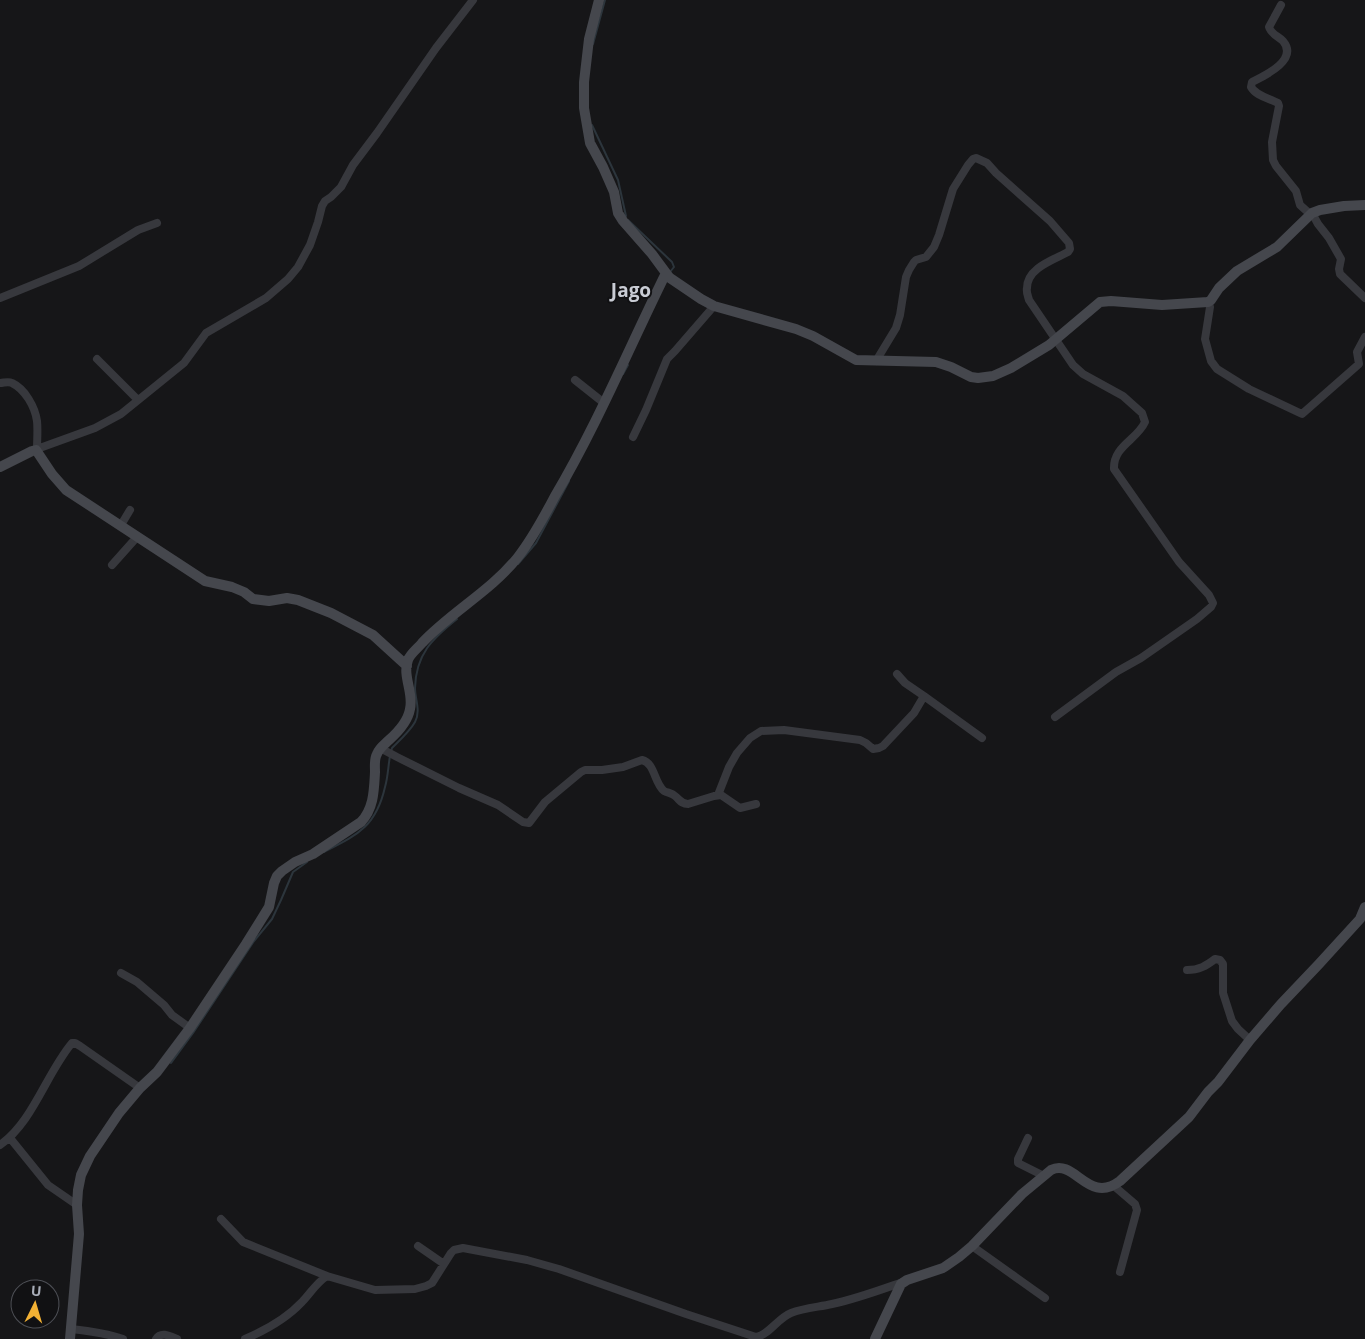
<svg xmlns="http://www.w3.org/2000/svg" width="1365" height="1339" font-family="'Open Sans',sans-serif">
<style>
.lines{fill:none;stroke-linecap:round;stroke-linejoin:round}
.stream{stroke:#2c353c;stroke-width:2}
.street{stroke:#37383d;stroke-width:8}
.secondary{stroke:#45474d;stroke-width:10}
.labels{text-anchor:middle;stroke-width:4;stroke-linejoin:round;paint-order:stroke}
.quarter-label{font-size:19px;font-weight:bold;fill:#c9ccd4;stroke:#111113}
</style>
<rect width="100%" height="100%" fill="#161618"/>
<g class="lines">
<!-- stream -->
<path class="stream" d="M 593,44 L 605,0
M 592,125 L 618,180 L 626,216
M 628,220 L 672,262 L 674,267 L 670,272
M 623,374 L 628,365
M 518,564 L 536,543 L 569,481
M 391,752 L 392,748 C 400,740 410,731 415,722 C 421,711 415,699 415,688 C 416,654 432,639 457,619
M 324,852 C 357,835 376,827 385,787 C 388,777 388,767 390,756
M 171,1063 L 193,1033 L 254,941 L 272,919 L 281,900 L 293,872 L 307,862"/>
<!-- street -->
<path class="street" d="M 1281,5 L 1269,27 C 1271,34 1278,36 1283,41 C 1299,60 1264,76 1252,82 L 1251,87 C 1256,96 1269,98 1278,103 L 1279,106 L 1272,142 L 1273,160 L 1276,166 L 1296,191 L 1300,205 L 1310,214
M 1312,213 L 1318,224 L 1329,238 L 1341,259 L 1339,269 L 1340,274 L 1365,298
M 0,298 L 79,266 L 138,230 L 157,223
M 1208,302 L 1210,307 L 1205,339 L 1211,361 L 1217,369 L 1249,389 L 1302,414 L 1359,364 L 1357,352 L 1365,337
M 97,359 L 138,400
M 876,361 L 896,328 L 900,315 L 906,277 L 909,270 L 914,262 L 916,260 L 926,257 L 934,247 L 939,235 L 953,189 L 968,165 L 973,159 L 976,158 L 987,163 L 996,173 L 1050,221 L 1069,243 L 1070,249 L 1068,252 C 1053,260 1027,268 1027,288 C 1026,292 1028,296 1029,300 L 1073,365 L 1083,374 L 1123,396 L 1142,413 L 1145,422 C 1137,440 1113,446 1114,469 L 1179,562 L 1209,595 L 1213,603 L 1211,607 L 1197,619 L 1141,658 L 1116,672 L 1055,717
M 575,380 L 604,403
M 0,383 C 4,383 8,381 12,383 C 25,389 35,407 37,421 C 38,430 37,440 37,449
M 633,437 L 646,410 L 667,359 L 675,351 L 714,306
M 37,451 L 37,449 L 95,428 L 121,414 L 184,363 L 206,333 L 266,298 L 288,279 L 298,267 L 310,245 L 318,222 L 322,206 L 325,201 L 331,197 L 341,187 L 353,165 L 377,133 L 436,48 L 473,0
M 121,525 L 130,510
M 112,565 L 137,537
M 924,696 L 982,738
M 380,748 L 397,757 L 459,788 L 498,805 L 523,822 L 529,823 L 545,802 L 581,772 L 585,770 L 602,770 L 623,767 L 642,760 C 655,763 654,783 664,791 C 668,793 672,793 675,796 C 680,800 681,804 688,804 L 714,796 L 721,795 L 740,808 L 756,804
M 718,795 L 729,767 L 737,753 L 750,738 L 761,731 L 784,730 L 860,740 L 866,743 L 873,749 L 879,748 L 883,746 L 914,713 L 924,696 L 905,683 L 897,674
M 1187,970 C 1199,970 1206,966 1215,959 L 1220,960 L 1223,964 L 1223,993 L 1232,1021 L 1238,1029 L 1250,1040
M 121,973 L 137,982 L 164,1005 L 172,1015 L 190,1028
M 10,1138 L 48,1185 L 77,1205
M 1028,1138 L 1018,1159 L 1018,1163 L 1044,1176
M 0,1145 C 33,1122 46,1074 72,1043 L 75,1043 L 80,1046 L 140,1088
M 1114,1186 L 1135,1204 L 1137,1210 L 1120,1272
M 221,1219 L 243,1242 L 327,1276
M 418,1246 L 444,1264
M 972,1246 L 1045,1298
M 71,1329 C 89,1331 106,1333 123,1339
M 156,1339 C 161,1331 170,1336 177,1339
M 245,1339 C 266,1330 286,1319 302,1302 C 310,1294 316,1283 327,1276 L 375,1290 L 415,1289 L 426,1286 L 432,1283 L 451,1253 L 454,1250 L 463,1248 L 527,1260 L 559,1269 L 686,1314 L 756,1337 C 769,1335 778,1318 791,1313 C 804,1308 819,1307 832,1304 C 856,1299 880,1290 903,1282"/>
<!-- secondary -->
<path class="secondary" d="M 666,273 L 670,278 L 701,299 L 714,306 L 796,329 L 813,336 L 856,360 L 936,362 L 951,367 L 971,377 L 978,378 L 993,376 L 1011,368 L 1049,345 L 1100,302 L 1111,301 L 1162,305 L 1208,302 L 1211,300 L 1219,288 L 1237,271 L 1277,247 L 1312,213 L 1320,210 L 1344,206 L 1365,205
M 0,467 L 32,451 L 36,450 L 52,474 L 66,490 L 205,581 L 232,587 L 244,592 L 253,599 L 269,601 L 287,598 L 298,600 L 331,613 L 373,635 L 407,666
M 70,1339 L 79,1234 L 77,1205 L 78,1190 L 81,1175 L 90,1156 L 119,1113 L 140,1088 L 157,1072 L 190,1028 L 246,944 L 269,907 L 274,883 L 277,876 L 282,871 L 295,862 L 313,854 L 361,822 C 374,808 374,790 375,772 C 375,766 374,759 377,754 C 379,748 385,744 389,740 C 398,732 408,721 410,709 C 414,693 402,676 408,660 C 410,654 418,648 422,643 C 451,612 491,591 518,557 C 532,539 544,517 555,496 C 597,425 629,348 666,273 L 652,254 L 623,221 L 618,213 L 614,192 L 603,167 L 590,143 L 584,108 L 584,82 L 589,39 L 599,0
M 875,1339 L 901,1284 L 907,1280 L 943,1268 L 959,1257 L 972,1246 L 1022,1194 L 1051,1170 C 1075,1158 1088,1205 1120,1181 L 1189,1117 L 1208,1092 L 1218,1082 L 1250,1040 L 1281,1004 L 1319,964 L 1360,919 L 1365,907"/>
</g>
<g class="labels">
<!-- quarter labels -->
<g class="quarter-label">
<text x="631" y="297">Jago</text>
</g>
</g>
<!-- north arrow -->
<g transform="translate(35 1304) rotate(5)"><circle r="24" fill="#111113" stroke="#4d4f55"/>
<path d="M0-4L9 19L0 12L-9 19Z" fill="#f2b134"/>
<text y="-8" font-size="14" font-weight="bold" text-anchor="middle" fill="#a8adb8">U</text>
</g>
</svg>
